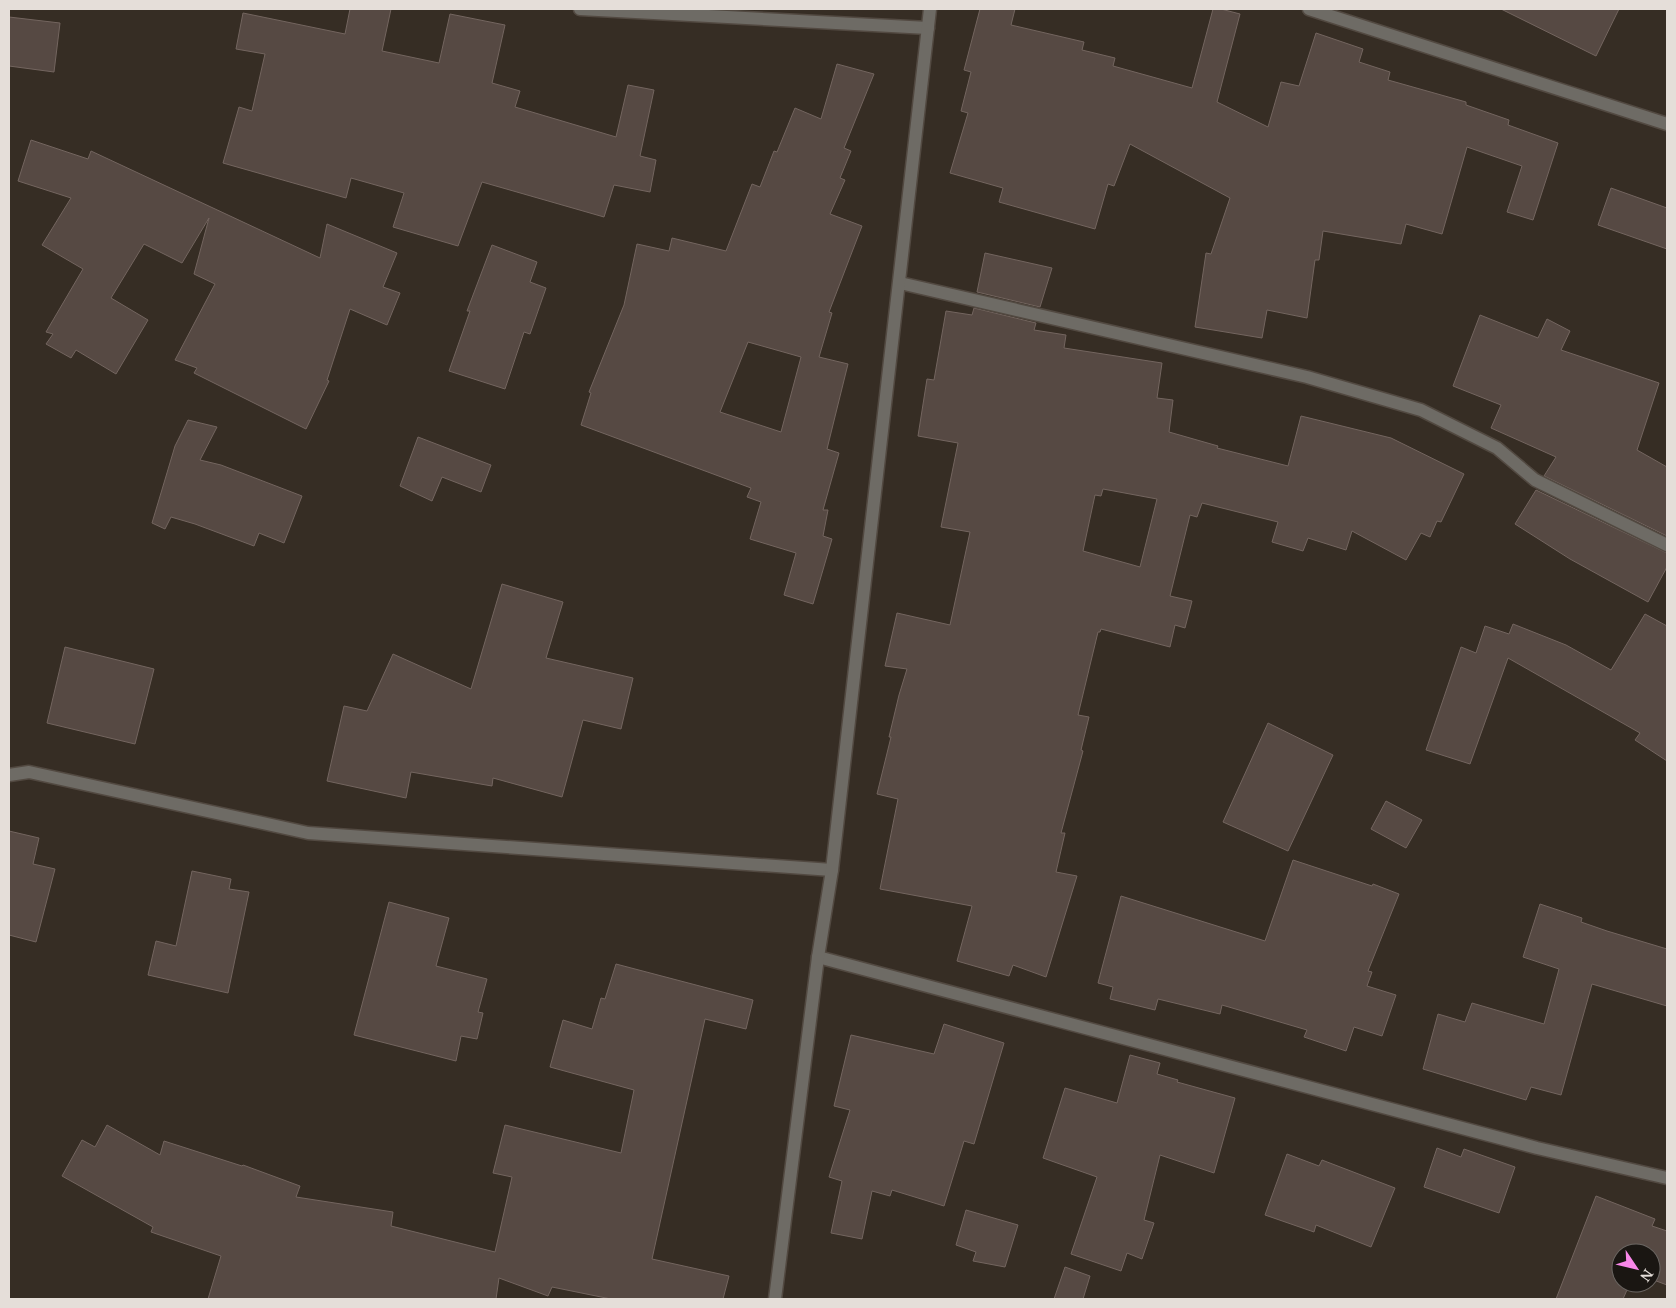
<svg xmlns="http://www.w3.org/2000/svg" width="1676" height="1308" font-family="'Noto Serif',serif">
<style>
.building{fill:#564943;stroke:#73655f;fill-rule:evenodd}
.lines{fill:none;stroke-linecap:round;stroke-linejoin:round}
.minor-casing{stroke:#524941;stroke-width:15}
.tertiary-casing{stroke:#524941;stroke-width:15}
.minor{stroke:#6e6b65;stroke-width:12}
.tertiary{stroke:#6e6b65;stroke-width:12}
</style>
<rect width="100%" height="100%" fill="#362d24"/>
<!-- building -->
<path class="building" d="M 350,9 L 391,9 L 382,51 L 439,63 L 450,14 L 505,25 L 492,83 L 520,91 L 515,107 L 616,137 L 628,85 L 654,90 L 640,156 L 656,160 L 650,192 L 614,185 L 604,217 L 482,182 L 458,246 L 393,227 L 404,193 L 351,178 L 346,198 L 223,163 L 239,107 L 252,111 L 265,54 L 236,49 L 243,13 L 345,34 Z
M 980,9 L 1015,9 L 1011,25 L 1084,42 L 1082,50 L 1115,58 L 1113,66 L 1192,88 L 1213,9 L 1221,9 L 1240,14 L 1217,102 L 1268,127 L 1281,82 L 1299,86 L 1316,33 L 1363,49 L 1359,62 L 1390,72 L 1388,80 L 1466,102 L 1466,105 L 1509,120 L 1508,125 L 1558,143 L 1533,220 L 1507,212 L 1522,166 L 1467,147 L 1442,234 L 1406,224 L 1401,244 L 1323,231 L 1319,260 L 1315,260 L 1307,318 L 1267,310 L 1262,338 L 1195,327 L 1206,253 L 1211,254 L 1230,198 L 1130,144 L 1114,186 L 1108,184 L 1095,229 L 999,202 L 1003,188 L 950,173 L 968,113 L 961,111 L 971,72 L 964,70 Z
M 1501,9 L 1619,9 L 1596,56 Z
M 9,17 L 60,23 L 54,72 L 9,66 Z
M 837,64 L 874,74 L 844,148 L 851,151 L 840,178 L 845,180 L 830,214 L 862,226 L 829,312 L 832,313 L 819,357 L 848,364 L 827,449 L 839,453 L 823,510 L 828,510 L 823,536 L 832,539 L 813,604 L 784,595 L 796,553 L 750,539 L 761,502 L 747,497 L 751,488 L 581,425 L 591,393 L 589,392 L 624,305 L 637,244 L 669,251 L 672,238 L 726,251 L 752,184 L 760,187 L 774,151 L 777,152 L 795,108 L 821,119 ZM 748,342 L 801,357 L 781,432 L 720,412 Z
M 31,140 L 88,159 L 91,151 L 320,258 L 327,224 L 397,253 L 383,287 L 400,293 L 387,325 L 350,309 L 327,380 L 329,381 L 306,429 L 194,373 L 197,368 L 175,360 L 215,284 L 194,274 L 209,218 L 182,263 L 144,244 L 111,298 L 148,320 L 116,374 L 76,350 L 71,358 L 46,344 L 53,334 L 46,332 L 83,269 L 42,245 L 71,198 L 18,181 Z
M 1611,188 L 1667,208 L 1667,249 L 1598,225 Z
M 492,245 L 537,262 L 530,282 L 546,288 L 530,334 L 524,332 L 505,389 L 449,371 L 470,311 L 467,311 Z
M 985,253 L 1052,268 L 1040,307 L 977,292 Z
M 974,308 L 1036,323 L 1034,330 L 1066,335 L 1064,348 L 1162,363 L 1157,398 L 1173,400 L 1169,432 L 1218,446 L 1217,448 L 1288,466 L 1301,416 L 1391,438 L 1464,474 L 1441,522 L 1437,521 L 1430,537 L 1421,533 L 1406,560 L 1352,531 L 1346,550 L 1308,538 L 1303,551 L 1272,542 L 1278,522 L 1202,503 L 1197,517 L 1190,515 L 1170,596 L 1192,601 L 1185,628 L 1175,625 L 1170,647 L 1101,629 L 1100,632 L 1098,632 L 1078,715 L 1089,717 L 1081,750 L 1083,751 L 1061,833 L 1065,833 L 1056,872 L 1077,876 L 1046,977 L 1013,965 L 1009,976 L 957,961 L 972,906 L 880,889 L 898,799 L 877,794 L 891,737 L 889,737 L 899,695 L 907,669 L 885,666 L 897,613 L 950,625 L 970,532 L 941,527 L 958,443 L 918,436 L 927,379 L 934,380 L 946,311 L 972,315 ZM 1103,489 L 1157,499 L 1140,567 L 1083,551 L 1095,495 L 1101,496 Z
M 1480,315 L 1538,338 L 1547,319 L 1570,331 L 1561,350 L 1659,383 L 1637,450 L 1667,467 L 1667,536 L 1544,476 L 1556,457 L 1491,428 L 1501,405 L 1453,386 Z
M 188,420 L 217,427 L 200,460 L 221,465 L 302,496 L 284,543 L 259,533 L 254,546 L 195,524 L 171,517 L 165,529 L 152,523 L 175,446 Z
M 418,437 L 491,465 L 481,492 L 442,477 L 432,501 L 400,486 Z
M 1536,490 L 1667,553 L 1667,567 L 1648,602 L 1570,559 L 1515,524 Z
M 502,584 L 563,602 L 546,658 L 633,678 L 621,729 L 583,720 L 562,797 L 493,778 L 492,786 L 411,772 L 406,798 L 327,781 L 344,706 L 367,711 L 393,654 L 471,689 Z
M 1645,614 L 1667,626 L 1667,761 L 1635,740 L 1640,733 L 1508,658 L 1470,764 L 1426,750 L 1461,647 L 1476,653 L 1485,626 L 1509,634 L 1513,624 L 1566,645 L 1611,670 Z
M 65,647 L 154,669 L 135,744 L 47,723 Z
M 1268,723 L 1333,755 L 1288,851 L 1223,822 Z
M 1386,801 L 1422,820 L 1406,848 L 1371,829 Z
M 9,831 L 39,838 L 33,864 L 55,869 L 36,942 L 9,935 Z
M 1293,860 L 1372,886 L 1373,884 L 1399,894 L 1368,971 L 1372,972 L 1367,986 L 1396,995 L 1382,1036 L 1354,1027 L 1346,1051 L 1304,1037 L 1307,1030 L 1222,1005 L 1220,1014 L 1158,999 L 1155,1010 L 1110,999 L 1113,987 L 1098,983 L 1121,896 L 1265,941 Z
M 192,871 L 231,879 L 229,889 L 249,892 L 228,993 L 148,975 L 156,941 L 176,946 Z
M 389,902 L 449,918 L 436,966 L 487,979 L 478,1012 L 483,1013 L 477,1039 L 461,1036 L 456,1061 L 354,1035 Z
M 1540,904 L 1582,918 L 1581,922 L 1607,931 L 1667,949 L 1667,1006 L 1592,984 L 1561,1095 L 1531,1087 L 1526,1100 L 1423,1069 L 1438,1014 L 1465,1022 L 1472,1003 L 1544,1024 L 1559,969 L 1523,957 Z
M 616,964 L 753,1000 L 746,1029 L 705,1019 L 652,1259 L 729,1276 L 723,1299 L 611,1299 L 552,1287 L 548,1296 L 499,1278 L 496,1299 L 208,1299 L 221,1256 L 151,1232 L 153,1227 L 62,1176 L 82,1140 L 95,1147 L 107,1125 L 160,1155 L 164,1141 L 242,1166 L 243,1165 L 300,1186 L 296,1197 L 393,1212 L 391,1226 L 495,1252 L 512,1177 L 493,1173 L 505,1125 L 621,1153 L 634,1090 L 550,1067 L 563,1020 L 592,1029 L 601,998 L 605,999 Z
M 944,1024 L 1004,1043 L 974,1144 L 964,1141 L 944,1206 L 892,1190 L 890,1196 L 872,1191 L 862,1239 L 831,1233 L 842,1181 L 829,1177 L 850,1110 L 834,1106 L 851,1035 L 934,1054 Z
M 1130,1055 L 1160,1063 L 1157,1074 L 1178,1080 L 1177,1082 L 1235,1098 L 1214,1173 L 1160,1155 L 1144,1220 L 1154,1223 L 1142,1259 L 1127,1253 L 1121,1271 L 1071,1254 L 1097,1177 L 1043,1158 L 1065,1088 L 1117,1103 Z
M 1437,1148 L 1461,1157 L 1464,1149 L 1515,1167 L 1499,1213 L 1424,1187 Z
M 1287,1154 L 1319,1166 L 1322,1160 L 1395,1188 L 1371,1247 L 1316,1225 L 1314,1232 L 1265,1215 Z
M 1596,1196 L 1655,1219 L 1652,1226 L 1667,1231 L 1667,1285 L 1651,1279 L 1651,1253 L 1621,1253 L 1621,1283 L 1630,1283 L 1623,1299 L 1556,1299 Z
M 966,1210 L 1018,1225 L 1005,1267 L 973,1261 L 976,1252 L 956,1245 Z
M 1065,1267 L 1090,1276 L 1083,1299 L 1054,1299 Z"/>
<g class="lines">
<defs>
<path id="minor" d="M 580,9 L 928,28
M 1309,9 L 1667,124
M 900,283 L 1307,377 L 1421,410 L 1497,448 L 1535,480 L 1667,545
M 9,775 L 29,772 L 308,833 L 832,870
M 818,957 L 1537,1148 L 1667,1178"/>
<path id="tertiary" d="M 775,1299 L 818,957 L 832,870 L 930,9"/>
</defs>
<!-- minor casing -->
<use href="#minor" class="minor-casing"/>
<!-- tertiary casing -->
<use href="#tertiary" class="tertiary-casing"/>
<!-- minor -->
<use href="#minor" class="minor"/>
<!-- tertiary -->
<use href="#tertiary" class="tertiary"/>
</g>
<!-- border -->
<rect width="1676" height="1308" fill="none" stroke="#e5ded9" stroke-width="20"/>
<!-- north arrow -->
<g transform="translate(1636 1268) rotate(125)"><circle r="24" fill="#1a1612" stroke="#6b6662"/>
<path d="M0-4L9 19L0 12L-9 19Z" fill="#f987e9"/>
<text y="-8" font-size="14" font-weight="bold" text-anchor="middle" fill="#e5ded9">N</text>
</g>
</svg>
